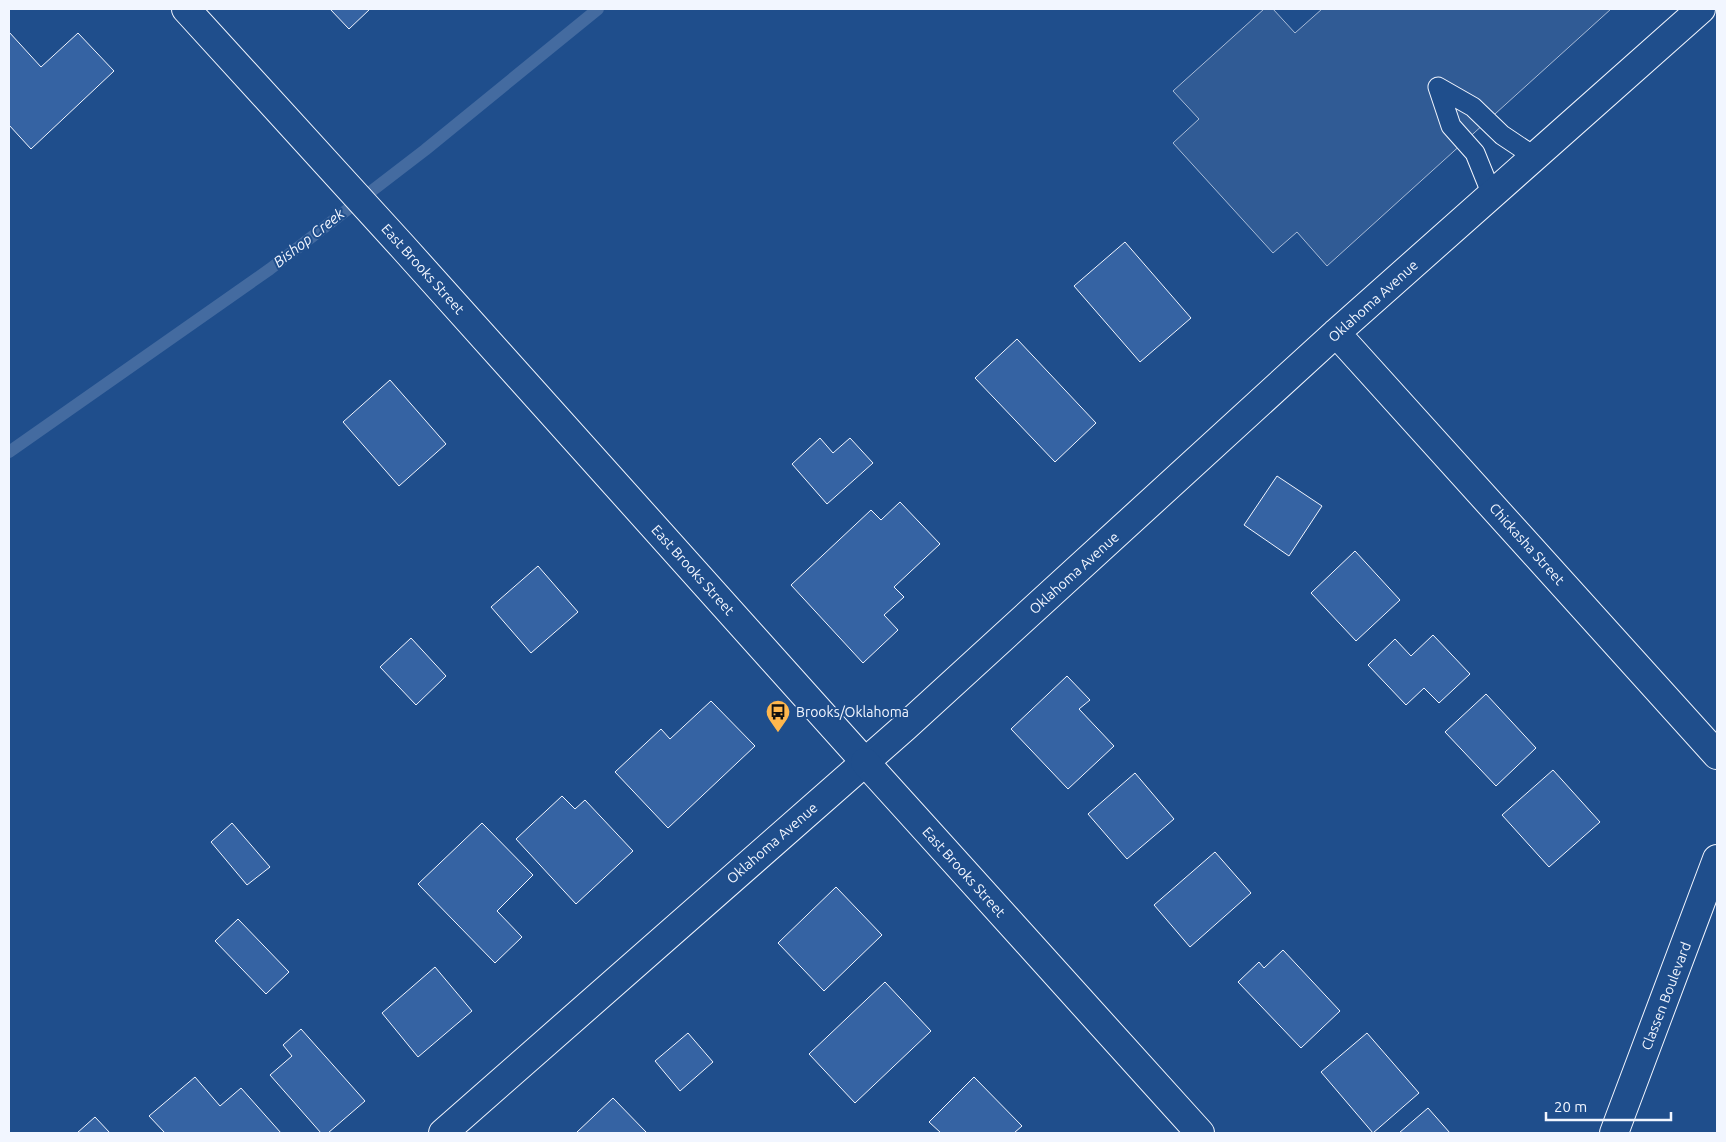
<svg xmlns="http://www.w3.org/2000/svg" width="1726" height="1142" font-family="Ubuntu,sans-serif">
<style>
.built{fill:#305b95;stroke:#a8bbd7}
.lines{fill:none;stroke-linecap:round;stroke-linejoin:round}
.stream{stroke:#446ba0;stroke-width:12}
.building{fill:#3563a3;stroke:#f2f6ff}
.lane-casing{stroke:#f2f6ff;stroke-width:21}
.street-casing{stroke:#f2f6ff;stroke-width:30}
.secondary-casing{stroke:#f2f6ff;stroke-width:30}
.lane{stroke:#1f4e8c;stroke-width:19}
.street{stroke:#1f4e8c;stroke-width:28}
.secondary{stroke:#1f4e8c;stroke-width:28}
.labels{text-anchor:middle;stroke-width:4;stroke-linejoin:round;paint-order:stroke}
.street-label{font-size:14px;fill:#f2f6ff;stroke:#1f4e8c}
.poi-label{font-size:14px;fill:#f2f6ff;stroke:#1f4e8c;text-anchor:start}
.water-label{font-size:15px;font-style:italic;fill:#f2f6ff;stroke:#1f4e8c}
</style>
<rect width="100%" height="100%" fill="#1f4e8c"/>
<!-- built -->
<path class="built" d="M 1264,9 L 1273,9 L 1295,33 L 1322,9 L 1611,9 L 1327,266 L 1297,232 L 1273,253 L 1173,143 L 1199,119 L 1173,91 Z"/>
<g class="lines">
<!-- stream -->
<path class="stream" d="M 9,452 L 270,269 L 425,150 L 598,9"/>
</g>
<!-- building -->
<path class="building" d="M 330,9 L 370,9 L 349,29 Z
M 9,32 L 41,67 L 78,33 L 114,71 L 31,149 L 9,125 Z
M 1125,242 L 1191,318 L 1140,362 L 1074,286 Z
M 1017,339 L 1096,423 L 1055,462 L 975,378 Z
M 390,380 L 446,444 L 399,486 L 343,422 Z
M 820,438 L 833,453 L 850,438 L 873,463 L 827,504 L 792,464 Z
M 1277,476 L 1322,506 L 1289,556 L 1244,525 Z
M 900,502 L 940,544 L 894,587 L 904,597 L 884,615 L 898,630 L 863,663 L 791,585 L 871,510 L 881,520 Z
M 1355,551 L 1400,600 L 1356,641 L 1311,593 Z
M 538,566 L 578,612 L 531,653 L 491,607 Z
M 1433,635 L 1470,674 L 1439,703 L 1424,688 L 1406,705 L 1368,665 L 1395,639 L 1411,656 Z
M 411,638 L 446,676 L 416,705 L 380,667 Z
M 1067,676 L 1090,700 L 1079,709 L 1114,746 L 1068,789 L 1011,729 Z
M 1486,694 L 1536,748 L 1496,786 L 1445,732 Z
M 711,701 L 755,746 L 668,828 L 615,772 L 661,729 L 670,739 Z
M 1553,770 L 1600,822 L 1549,867 L 1502,815 Z
M 1135,773 L 1174,819 L 1127,859 L 1088,814 Z
M 562,796 L 575,809 L 585,800 L 633,851 L 576,904 L 516,839 Z
M 232,823 L 270,867 L 247,885 L 211,842 Z
M 482,823 L 533,875 L 497,911 L 522,937 L 495,963 L 418,884 Z
M 1215,852 L 1251,893 L 1190,947 L 1154,905 Z
M 836,887 L 882,935 L 824,991 L 778,943 Z
M 238,919 L 289,972 L 266,994 L 215,941 Z
M 1283,950 L 1340,1011 L 1301,1048 L 1238,982 L 1259,962 L 1264,968 Z
M 435,967 L 472,1011 L 418,1057 L 382,1013 Z
M 885,982 L 931,1031 L 855,1103 L 809,1054 Z
M 301,1029 L 365,1101 L 328,1133 L 321,1133 L 270,1075 L 292,1056 L 283,1045 Z
M 688,1033 L 713,1062 L 680,1091 L 655,1061 Z
M 1367,1033 L 1419,1093 L 1373,1133 L 1321,1072 Z
M 195,1077 L 220,1106 L 241,1088 L 281,1133 L 165,1133 L 149,1116 Z
M 974,1077 L 1022,1126 L 1014,1133 L 941,1133 L 929,1122 Z
M 613,1098 L 647,1133 L 576,1133 Z
M 1428,1108 L 1450,1133 L 1399,1133 Z
M 95,1117 L 110,1133 L 77,1133 Z"/>
<g class="lines">
<defs>
<path id="lane" d="M 1492,195 L 1475,153 L 1451,126 L 1438,87 L 1473,107 L 1502,135 L 1535,157"/>
<path id="street" d="M 186,9 L 403,247 L 865,762
M 1336,333 L 1717,755
M 443,1133 L 905,727 L 1336,333 L 1701,9"/>
<path id="secondary" d="M 865,762 L 1200,1133
M 1614,1133 L 1717,859"/>
</defs>
<!-- lane casing -->
<use href="#lane" class="lane-casing"/>
<!-- street casing -->
<use href="#street" class="street-casing"/>
<!-- secondary casing -->
<use href="#secondary" class="secondary-casing"/>
<!-- lane -->
<use href="#lane" class="lane"/>
<!-- street -->
<use href="#street" class="street"/>
<!-- secondary -->
<use href="#secondary" class="secondary"/>
</g>
<!-- icons -->
<defs>
<symbol id="bus-pin" viewBox="-11 -11 22 30"><path d="M0 17L-7.5 6A9.5 9.5 0 1 1 7.5 6Z" fill="#ffb74d" stroke="#1f4e8c"/><path d="M-5-6H5V4H4V6H2V4H-2V6H-4V4H-5ZM-3.5-4V0h7V-4ZM-3.5 1.2v1.5H-2V1.2ZM2 1.2v1.5H3.5V1.2Z" fill="#111"/></symbol>
</defs>
<g fill-rule="evenodd">
<use href="#bus-pin" x="764" y="698" width="28" height="38"/>
</g>
<g class="labels">
<!-- street labels -->
<g class="street-label">
<text transform="translate(423 269) rotate(48)" y="5">East Brooks Street</text>
<text transform="translate(1373 301) rotate(-42)" y="5">Oklahoma Avenue</text>
<text transform="translate(1527 544) rotate(48)" y="5">Chickasha Street</text>
<text transform="translate(693 570) rotate(48)" y="5">East Brooks Street</text>
<text transform="translate(1074 573) rotate(-42)" y="5">Oklahoma Avenue</text>
<text transform="translate(772 843) rotate(-41)" y="5">Oklahoma Avenue</text>
<text transform="translate(964 872) rotate(48)" y="5">East Brooks Street</text>
<text transform="translate(1666 996) rotate(-69)" y="5">Classen Boulevard</text>
</g>
<!-- poi labels -->
<g class="poi-label">
<text x="796" y="717">Brooks/Oklahoma</text>
</g>
<!-- water labels -->
<g class="water-label">
<text transform="translate(309 238) rotate(-38)" y="5">Bishop Creek</text>
</g>
</g>
<!-- border -->
<rect width="1726" height="1142" fill="none" stroke="#f2f6ff" stroke-width="20"/>
<!-- scale -->
<path d="M1546 1112v8h125v-8" fill="none" stroke="#f2f6ff" stroke-width="2.5"/>
<text x="1554" y="1112" font-size="15" fill="#f2f6ff" stroke="#1f4e8c" stroke-width="4" paint-order="stroke">20 m</text>
</svg>
